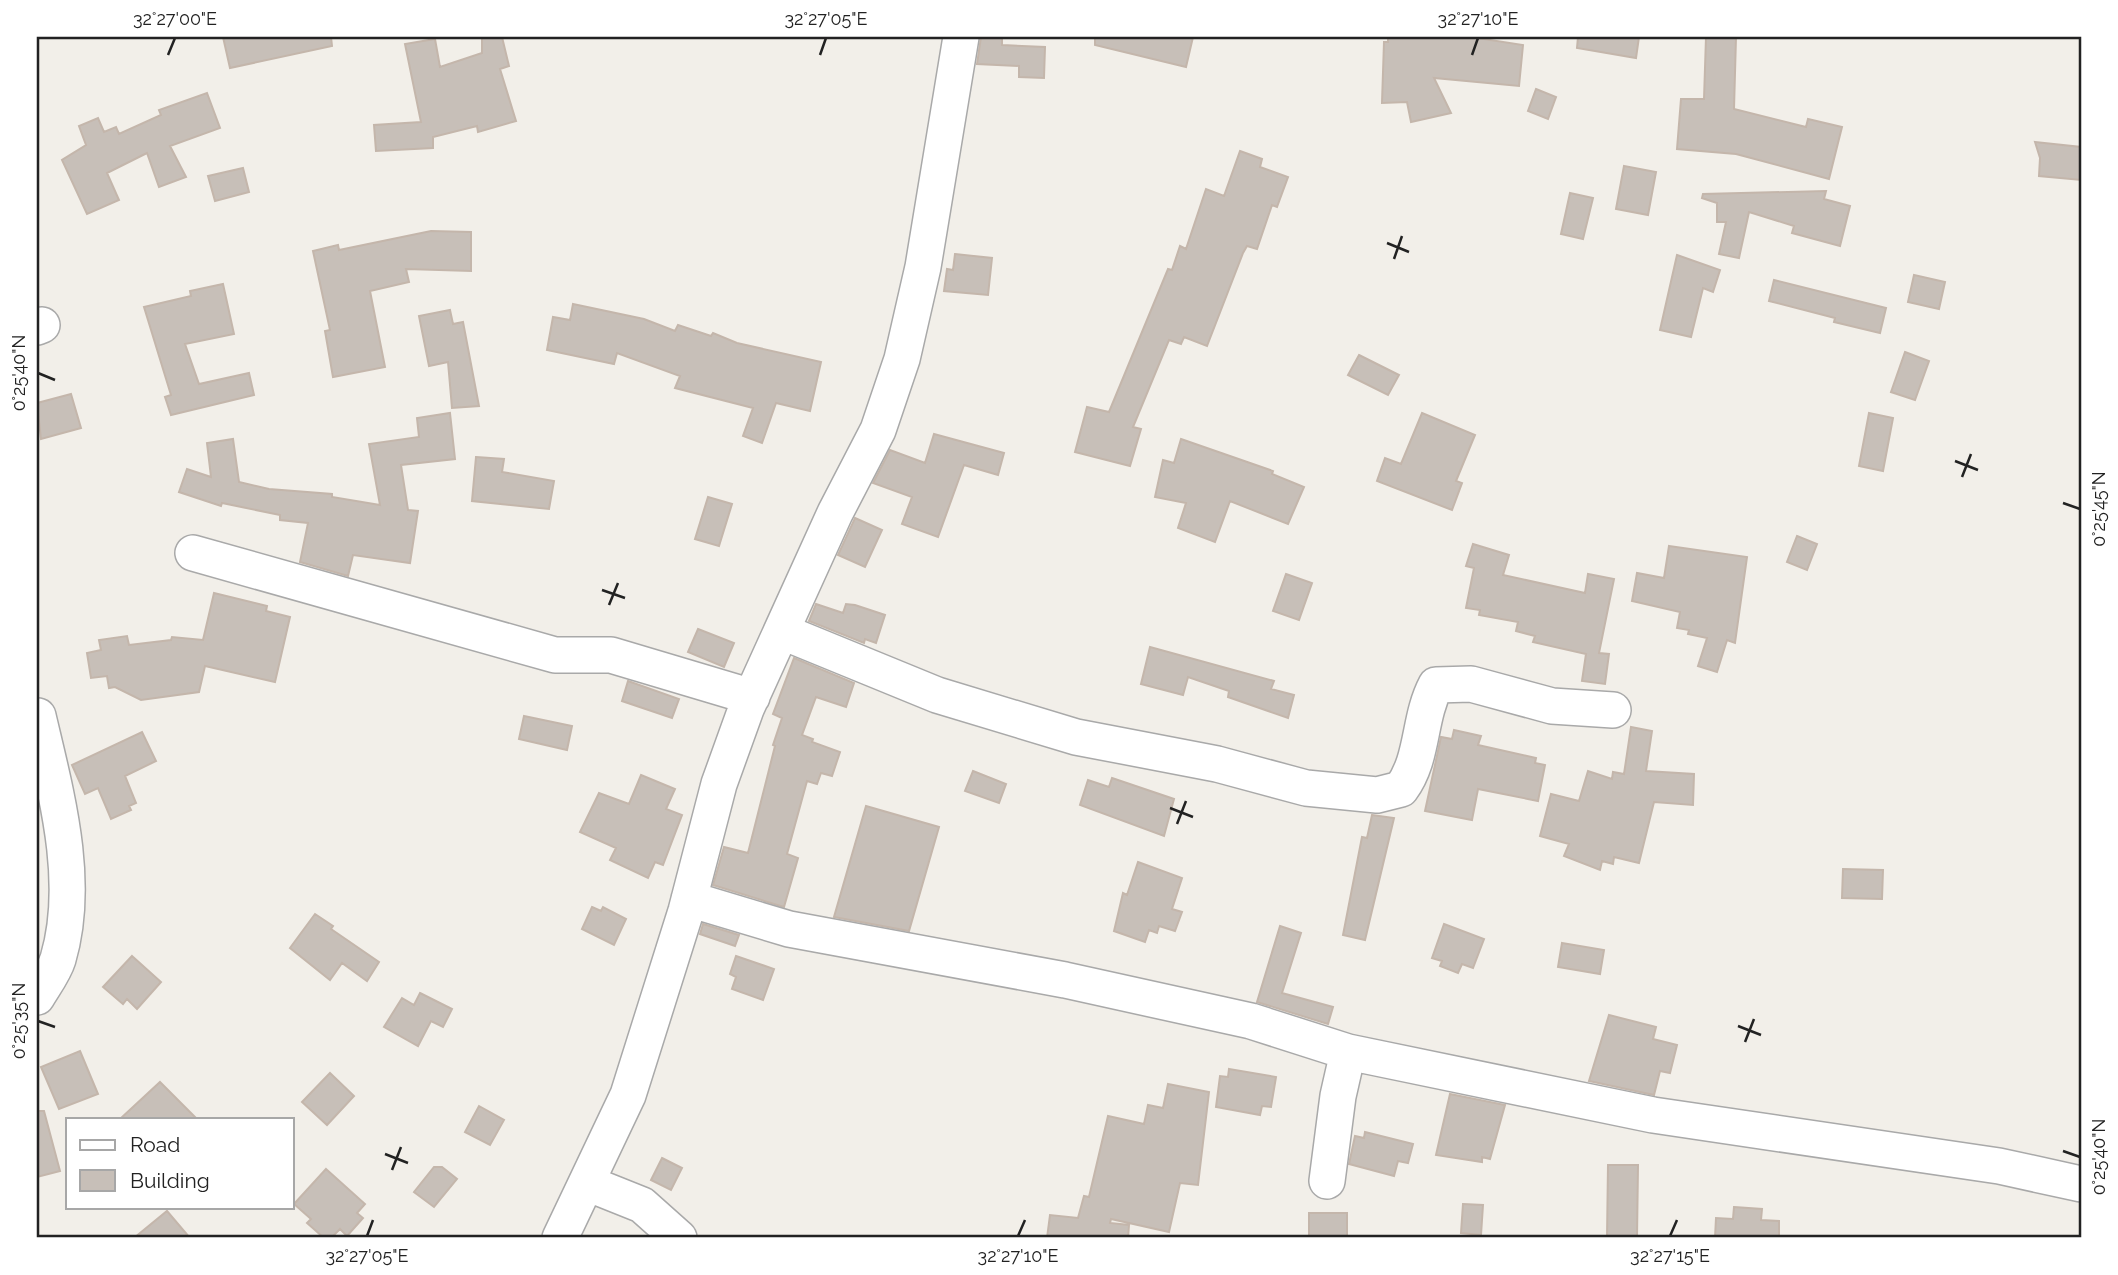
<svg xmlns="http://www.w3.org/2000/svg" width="2118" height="1275" font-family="Raleway,sans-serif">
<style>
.building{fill:#c7bfb8;stroke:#c4b6ab;stroke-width:2}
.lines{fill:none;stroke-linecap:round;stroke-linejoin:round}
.minor-casing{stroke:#a9a9a9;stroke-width:38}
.minor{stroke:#fff;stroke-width:35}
.ticks{fill:none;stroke:#222;stroke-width:2.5}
.neatline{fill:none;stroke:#222;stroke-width:2.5}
.ticks-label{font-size:18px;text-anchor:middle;fill:#222}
</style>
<rect width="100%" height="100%" fill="#f2efe9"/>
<!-- building -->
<path class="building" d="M 223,37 L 331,37 L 332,46 L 230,68 Z
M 482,37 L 502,37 L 509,66 L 500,69 L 516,121 L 478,132 L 477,126 L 433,137 L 433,148 L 376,151 L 374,125 L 421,122 L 405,44 L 435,39 L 440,67 L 482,53 Z
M 981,37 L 1002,37 L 1002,45 L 1045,47 L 1044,78 L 1019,77 L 1019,66 L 977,64 Z
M 1095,37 L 1193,37 L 1186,67 L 1095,45 Z
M 1388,37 L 1471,37 L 1523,45 L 1519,86 L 1434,78 L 1451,113 L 1411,122 L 1407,102 L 1382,103 L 1384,42 L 1388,42 Z
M 1578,37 L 1639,37 L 1636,58 L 1577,48 Z
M 1706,37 L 1736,37 L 1734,109 L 1806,127 L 1808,119 L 1842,127 L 1829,179 L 1736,154 L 1677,149 L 1681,99 L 1704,99 Z
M 1536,89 L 1556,97 L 1548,119 L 1528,111 Z
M 207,93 L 220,128 L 170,146 L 186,177 L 159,187 L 147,153 L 107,173 L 119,200 L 87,214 L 62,160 L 86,145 L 79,126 L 98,118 L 104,132 L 116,127 L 119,134 L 161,115 L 159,110 Z
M 2035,142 L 2081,147 L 2081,180 L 2039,176 L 2040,158 Z
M 1240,151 L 1262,159 L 1260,167 L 1288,177 L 1277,207 L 1272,205 L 1257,249 L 1247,246 L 1243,253 L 1207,346 L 1184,337 L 1181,344 L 1169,340 L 1133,427 L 1141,429 L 1130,466 L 1075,452 L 1087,407 L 1109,412 L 1168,269 L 1172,270 L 1180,246 L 1186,249 L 1206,189 L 1224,196 Z
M 1624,166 L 1656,172 L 1648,215 L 1616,209 Z
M 243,168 L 249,192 L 215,201 L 208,176 Z
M 1826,191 L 1824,199 L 1850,206 L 1840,246 L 1792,233 L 1794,226 L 1749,212 L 1739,258 L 1719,254 L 1726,222 L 1717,222 L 1717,203 L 1702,198 L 1703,194 Z
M 1570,193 L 1593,198 L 1583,239 L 1561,234 Z
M 431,231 L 471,232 L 471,271 L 406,269 L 409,282 L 370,291 L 385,367 L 333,377 L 325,331 L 330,330 L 313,251 L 338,245 L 339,250 Z
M 955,254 L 992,258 L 988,295 L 944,291 L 947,269 L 953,270 Z
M 1677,255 L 1720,270 L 1713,292 L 1703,288 L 1691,337 L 1660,330 Z
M 1914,275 L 1945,282 L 1939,309 L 1908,302 Z
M 1774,280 L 1886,308 L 1880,333 L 1834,322 L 1835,318 L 1769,301 Z
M 223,284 L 234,334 L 185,344 L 199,384 L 249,373 L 254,395 L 171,415 L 165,397 L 171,395 L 144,307 L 191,296 L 190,291 Z
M 573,304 L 644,319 L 675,331 L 678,325 L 711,336 L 713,333 L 737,343 L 821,362 L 810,411 L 776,403 L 762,443 L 743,436 L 753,408 L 675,388 L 680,376 L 617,353 L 614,364 L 547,350 L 553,317 L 570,320 Z
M 450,310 L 453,324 L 463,322 L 479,406 L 452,408 L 448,362 L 429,366 L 419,316 Z
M 1905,352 L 1929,361 L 1915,400 L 1891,392 Z
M 1359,355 L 1399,375 L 1388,395 L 1348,375 Z
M 71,394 L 81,428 L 41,439 L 37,403 Z
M 450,413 L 455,459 L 401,465 L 408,510 L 418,511 L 410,563 L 353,555 L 348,576 L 300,562 L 308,523 L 280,520 L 280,515 L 222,503 L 221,506 L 179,492 L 187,469 L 211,477 L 207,443 L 233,439 L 239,482 L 269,489 L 332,494 L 332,497 L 380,505 L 369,444 L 419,437 L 417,418 Z
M 1422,413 L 1475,435 L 1456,481 L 1462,483 L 1452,510 L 1377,481 L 1385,458 L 1401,464 Z
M 1869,413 L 1893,418 L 1883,471 L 1859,466 Z
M 934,434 L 1004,453 L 998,475 L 964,465 L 938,537 L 902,524 L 912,497 L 873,483 L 890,450 L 925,463 Z
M 1181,439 L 1273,471 L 1272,474 L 1304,487 L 1288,524 L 1230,501 L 1215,542 L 1178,528 L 1186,503 L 1155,497 L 1163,460 L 1174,463 Z
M 476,457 L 504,459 L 502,472 L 554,481 L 549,509 L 472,501 Z
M 708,497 L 732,504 L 719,546 L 695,539 Z
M 855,518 L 882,530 L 865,567 L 838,555 Z
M 1797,536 L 1817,544 L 1807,570 L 1787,562 Z
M 1473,544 L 1509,555 L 1503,575 L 1585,593 L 1588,574 L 1614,579 L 1599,653 L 1609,654 L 1605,684 L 1582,681 L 1586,654 L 1533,642 L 1535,636 L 1516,631 L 1518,622 L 1479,615 L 1480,610 L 1466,608 L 1474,568 L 1466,566 Z
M 1669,546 L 1747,557 L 1735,643 L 1727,640 L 1717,672 L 1698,666 L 1707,638 L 1688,634 L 1689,630 L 1677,628 L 1680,612 L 1632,601 L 1637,573 L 1664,578 Z
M 1286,574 L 1312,583 L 1299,620 L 1273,611 Z
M 214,593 L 267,606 L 266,611 L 290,617 L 275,682 L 205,666 L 199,692 L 141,700 L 115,687 L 109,688 L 107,676 L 91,678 L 87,653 L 101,650 L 99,640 L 127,636 L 129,645 L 171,640 L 172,637 L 203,640 Z
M 816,604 L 843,613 L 846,604 L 855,605 L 885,615 L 876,643 L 865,639 L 864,643 L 809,621 Z
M 698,629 L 734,643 L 724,667 L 688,652 Z
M 1150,647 L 1274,681 L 1271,689 L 1294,695 L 1288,718 L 1228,697 L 1229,691 L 1188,677 L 1183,695 L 1141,684 Z
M 794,658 L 854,683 L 846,707 L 816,697 L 802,735 L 813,739 L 812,742 L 840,752 L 832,776 L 821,773 L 817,784 L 807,781 L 787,854 L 798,858 L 784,907 L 713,885 L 724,847 L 748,853 L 775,746 L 773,745 L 782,718 L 773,714 Z
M 628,681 L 679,699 L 672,718 L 622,701 Z
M 524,716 L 572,726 L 567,750 L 519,739 Z
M 1631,727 L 1652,731 L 1646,771 L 1694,774 L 1693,805 L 1654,802 L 1639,863 L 1614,857 L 1613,864 L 1602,861 L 1600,870 L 1564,856 L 1569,844 L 1540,836 L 1551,794 L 1579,801 L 1588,771 L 1612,779 L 1613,772 L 1624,774 Z
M 1454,730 L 1481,736 L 1478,745 L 1536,758 L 1535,763 L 1545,765 L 1538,801 L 1478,789 L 1472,820 L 1425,811 L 1441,737 L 1452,739 Z
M 142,732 L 156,761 L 125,776 L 136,803 L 129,806 L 131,810 L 111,819 L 98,788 L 85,794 L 72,765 Z
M 973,771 L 1006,784 L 999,803 L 965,791 Z
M 641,775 L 675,789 L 666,809 L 682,815 L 663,865 L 655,862 L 648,878 L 610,860 L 616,848 L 580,832 L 599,793 L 629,804 Z
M 1112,778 L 1174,799 L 1164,836 L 1080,805 L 1088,780 L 1109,787 Z
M 866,806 L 939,827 L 909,931 L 834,917 Z
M 1372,815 L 1394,818 L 1365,940 L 1343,935 L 1362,837 L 1367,838 Z
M 1138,862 L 1182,878 L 1172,909 L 1182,912 L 1175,931 L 1159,926 L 1157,933 L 1149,930 L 1145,942 L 1114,931 L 1123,893 L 1127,895 Z
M 1843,869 L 1883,870 L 1882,899 L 1842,898 Z
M 592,907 L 601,911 L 603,907 L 626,919 L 614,945 L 582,929 Z
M 315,914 L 333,926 L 331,929 L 379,962 L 367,981 L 342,963 L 330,980 L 290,948 Z
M 703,924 L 739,935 L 735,946 L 700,934 Z
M 1444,924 L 1484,939 L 1473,968 L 1462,964 L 1458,973 L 1440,966 L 1442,961 L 1432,958 Z
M 1280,926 L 1301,933 L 1282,993 L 1333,1007 L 1328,1024 L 1257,1002 Z
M 1562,943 L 1604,950 L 1600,974 L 1558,967 Z
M 132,956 L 161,982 L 137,1009 L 127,999 L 123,1004 L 103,987 Z
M 736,956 L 774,969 L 763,1000 L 732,989 L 736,977 L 730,974 Z
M 420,993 L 452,1009 L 443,1027 L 431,1021 L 418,1046 L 384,1027 L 402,998 L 414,1005 Z
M 1609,1015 L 1656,1027 L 1653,1039 L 1677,1045 L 1670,1073 L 1660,1071 L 1654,1095 L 1589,1081 Z
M 80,1051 L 98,1094 L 59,1109 L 41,1067 Z
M 1229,1069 L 1276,1077 L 1271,1107 L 1262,1106 L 1260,1115 L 1216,1107 L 1220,1076 L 1228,1077 Z
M 330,1073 L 354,1096 L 327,1125 L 302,1102 Z
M 160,1082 L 197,1119 L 120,1119 Z
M 1168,1084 L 1209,1092 L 1198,1185 L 1180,1183 L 1169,1232 L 1111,1219 L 1110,1223 L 1129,1225 L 1128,1238 L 1047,1238 L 1050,1215 L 1078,1218 L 1084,1196 L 1089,1197 L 1108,1116 L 1144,1124 L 1148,1105 L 1163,1108 Z
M 1450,1094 L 1505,1105 L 1490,1159 L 1482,1157 L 1482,1162 L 1436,1155 Z
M 479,1106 L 504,1120 L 490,1145 L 465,1132 Z
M 37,1111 L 44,1111 L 60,1171 L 37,1177 Z
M 1365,1132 L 1413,1144 L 1408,1163 L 1398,1161 L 1394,1176 L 1349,1164 L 1355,1136 L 1364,1138 Z
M 662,1158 L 682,1168 L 671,1190 L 651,1180 Z
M 1608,1165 L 1638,1165 L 1637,1238 L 1607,1238 Z
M 434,1167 L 442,1167 L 457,1179 L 434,1207 L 414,1192 Z
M 326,1169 L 365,1204 L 357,1213 L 363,1218 L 347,1236 L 340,1229 L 331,1238 L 324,1238 L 307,1223 L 311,1219 L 294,1204 Z
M 1463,1204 L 1483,1205 L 1481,1235 L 1461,1233 Z
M 1734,1207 L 1762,1209 L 1761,1220 L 1779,1221 L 1779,1238 L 1715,1238 L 1716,1218 L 1733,1219 Z
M 167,1211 L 190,1238 L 134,1238 Z
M 1309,1213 L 1347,1213 L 1347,1238 L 1309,1238 Z"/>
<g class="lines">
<defs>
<path id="minor" d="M 37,327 L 42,325
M 193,553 L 555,655 L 611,655 L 752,697
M 783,632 L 937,695 L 1076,737 L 1217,764 L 1306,788 L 1377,795 L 1401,789 C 1424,758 1418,719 1436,685 L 1471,684 L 1552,706 L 1613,710
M 689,899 L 789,929 L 1065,980 L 1251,1021 L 1348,1052 L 1653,1115 L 1999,1166 L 2081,1184
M 37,997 C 44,985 54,972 58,959 C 81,881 56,793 38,716
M 1327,1181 L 1338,1096 L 1348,1052
M 587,1183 L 642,1205 L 679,1238
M 560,1238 L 628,1095 L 686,911 L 719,784 L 746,709 L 835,513 L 878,430 L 902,359 L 923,267 L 961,37"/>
</defs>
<!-- minor casing -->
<use href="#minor" class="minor-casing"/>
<!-- minor -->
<use href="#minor" class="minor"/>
</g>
<!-- ticks -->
<path class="ticks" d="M 168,55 L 175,38M 820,55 L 826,38M 1472,55 L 1478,38M 1387,243 L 1409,252M 1394,259 L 1402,236M 38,373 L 55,380M 1955,461 L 1978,470M 1962,477 L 1971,454M 2063,503 L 2080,509M 602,590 L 625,598M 609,605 L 618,583M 1170,808 L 1193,817M 1177,824 L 1186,801M 38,1021 L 55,1027M 1738,1026 L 1761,1035M 1745,1042 L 1754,1019M 2063,1151 L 2080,1157M 385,1154 L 408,1163M 392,1170 L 401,1147M 367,1236 L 373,1220M 1018,1236 L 1025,1220M 1670,1236 L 1677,1220"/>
<!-- border -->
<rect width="2118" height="1275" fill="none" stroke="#ffffff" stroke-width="77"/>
<!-- legend -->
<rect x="66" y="1118" width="228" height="91" fill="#ffffff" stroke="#a7a7a7" stroke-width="2"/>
<rect x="80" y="1140" width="35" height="10" fill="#ffffff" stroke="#a7a7a7" stroke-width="2"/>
<text x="130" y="1152" font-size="21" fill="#222222">Road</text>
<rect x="80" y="1170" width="35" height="21" fill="#c7bfb8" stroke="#a7a7a7" stroke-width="2"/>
<text x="130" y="1188" font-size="21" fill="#222222">Building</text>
<rect x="38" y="38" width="2042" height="1198" class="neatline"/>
<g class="ticks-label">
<text x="175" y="25">32°27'00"E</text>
<text x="826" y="25">32°27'05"E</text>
<text x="1478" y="25">32°27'10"E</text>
<text transform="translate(19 373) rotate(-90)" y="6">0°25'40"N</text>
<text transform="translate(2099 509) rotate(-90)" y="6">0°25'45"N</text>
<text transform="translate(19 1021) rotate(-90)" y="6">0°25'35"N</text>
<text transform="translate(2099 1157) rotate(-90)" y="6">0°25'40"N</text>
<text x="367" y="1262">32°27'05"E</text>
<text x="1018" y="1262">32°27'10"E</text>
<text x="1670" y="1262">32°27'15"E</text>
</g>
</svg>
